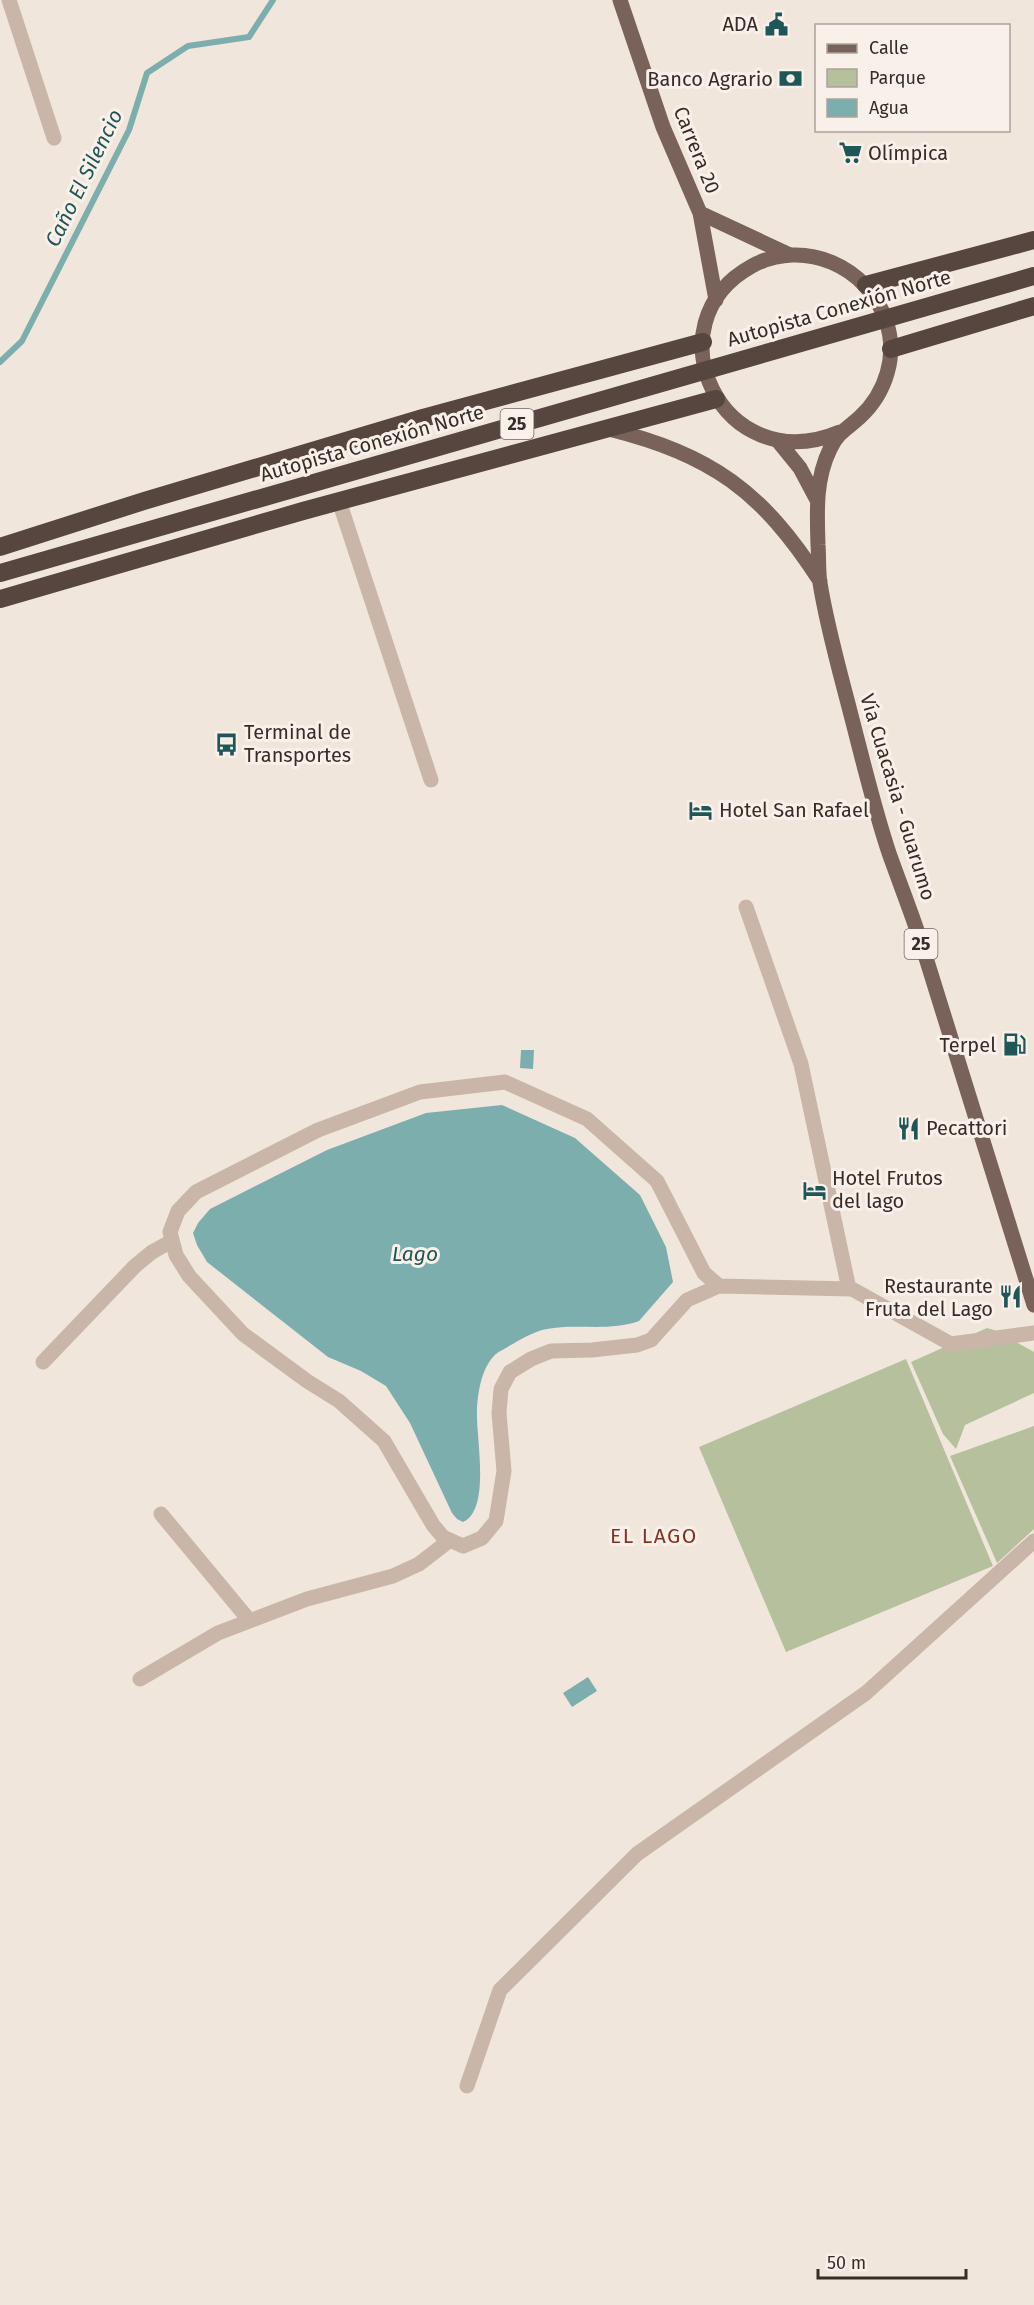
<svg xmlns="http://www.w3.org/2000/svg" width="1034" height="2305" font-family="'Fira Sans',sans-serif">
<style>
.green{fill:#b6c09d}
.water{fill:#7caead}
.lines{fill:none;stroke-linecap:round;stroke-linejoin:round}
.stream{stroke:#7caead;stroke-width:6}
.street{stroke:#c9b6a8;stroke-width:15}
.primary{stroke:#78625a;stroke-width:15}
.highway{stroke:#574640;stroke-width:18}
.highway-bridge{stroke:#574640;stroke-width:18}
.labels{text-anchor:middle;stroke-width:6;stroke-linejoin:round;paint-order:stroke}
.shield{fill:#f9f1e9;stroke:#706762;stroke-width:1.5}
.shield-label{font-size:18px;font-weight:bold;fill:#362c28}
.poi-label{font-size:20px;fill:#362c28;stroke:#f9f1e9;text-anchor:start}
.street-label{font-size:20px;fill:#362c28;stroke:#f9f1e9}
.water-label{font-size:21px;font-style:italic;fill:#1f5657;stroke:#f9f1e9}
.neighbourhood-label{font-size:21px;letter-spacing:1.5px;fill:#833523;stroke:#f9f1e9}
</style>
<rect width="100%" height="100%" fill="#f1e6dc"/>
<!-- green -->
<path class="green" d="M 987,1328 L 994,1330 L 1034,1352 L 1034,1393 L 965,1425 L 956,1449 L 943,1434 L 911,1362 Z
M 906,1359 L 993,1566 L 786,1652 L 699,1447 Z
M 1034,1426 L 1034,1529 L 997,1563 L 950,1456 Z"/>
<!-- water -->
<path class="water" d="M 521,1050 L 534,1050 L 533,1069 L 520,1068 Z
M 502,1105 L 575,1138 L 640,1195 L 666,1247 L 673,1282 L 639,1321 C 609,1332 576,1323 547,1329 C 534,1331 520,1340 509,1346 C 505,1349 497,1352 494,1356 C 481,1369 477,1396 477,1413 C 476,1437 491,1510 463,1522 L 457,1519 L 452,1513 L 410,1423 L 386,1386 L 361,1371 L 328,1357 L 207,1262 L 197,1245 L 193,1233 L 198,1223 L 210,1209 L 327,1150 L 426,1113 Z
M 588,1677 L 597,1691 L 572,1707 L 563,1693 Z"/>
<g class="lines">
<!-- stream -->
<path class="stream" d="M 0,362 L 22,341 L 129,130 L 147,73 L 188,46 L 249,37 L 273,0"/>
<!-- street -->
<path class="street" d="M 9,0 L 54,138
M 339,501 L 431,780
M 746,907 L 801,1064 L 849,1289
M 719,1286 L 704,1273 L 657,1181 L 587,1119 L 505,1082 L 420,1092 L 318,1130 L 196,1192 L 178,1211 L 170,1232 L 176,1255 L 189,1276 L 243,1334 L 307,1381 L 339,1401 L 384,1441 L 433,1525 L 443,1537 L 463,1546 L 482,1538 L 496,1521 L 504,1471 L 499,1413 L 501,1389 L 510,1372 L 531,1359 L 551,1351 L 592,1350 L 637,1345 L 651,1340 L 687,1300 L 719,1286 L 852,1289 L 951,1344 L 1034,1333
M 43,1362 L 135,1266 L 152,1252 L 172,1241
M 161,1514 L 249,1620
M 140,1679 L 218,1633 L 307,1599 L 393,1576 L 419,1564 L 450,1540
M 467,2086 L 500,1990 L 637,1854 L 866,1693 L 1034,1541"/>
<!-- primary -->
<path class="primary" d="M 620,0 L 663,127 L 700,213 L 716,300
M 700,213 L 790,255
M 609,429 C 712,455 762,491 820,581
M 840,432 C 721,482 648,323 752,266 C 804,238 868,266 886,321 C 898,355 886,393 860,417 C 847,429 838,432 830,449 C 815,480 817,512 818,545 C 819,558 818,571 820,583 C 827,627 840,672 851,715 C 863,761 874,808 889,853 C 900,884 912,914 922,945 C 959,1065 996,1185 1034,1305
M 778,441 L 800,468 L 817,500"/>
<!-- highway -->
<path class="highway" d="M 866,285 L 1034,240
M 891,349 L 1034,306
M 0,547 L 144,501 L 423,418 L 703,342
M 0,599 L 303,511 L 716,399"/>
<!-- highway-bridge -->
<path class="highway-bridge" d="M 0,573 L 1034,276"/>
</g>
<!-- icons -->
<defs>
<symbol id="civic-bare" viewBox="-9 -9 18 18"><path d="M-.6-6.5H3V-4.5H.6V-3L4-1V1h2V6H-6V1h2V-1L-.6-3ZM-1.2 2.5V6h2.4V2.5Z" fill="#1f5657" stroke="#f9f1e9" stroke-width="2.5" paint-order="stroke"/></symbol>
<symbol id="bank-bare" viewBox="-9 -9 18 18"><path d="M-6-4H6V4H-6ZM0-2.3a2.3 2.3 0 1 0 0 4.6a2.3 2.3 0 1 0 0-4.6Z" fill="#1f5657" stroke="#f9f1e9" stroke-width="2.5" paint-order="stroke"/></symbol>
<symbol id="supermarket-bare" viewBox="-9 -9 18 18"><path d="M-6-5.5h2.5l.6 2H6L4.5 2H-2.5L-4.4-4H-6ZM-1.5 3.2a1.3 1.3 0 1 0 .1 0ZM3 3.2a1.3 1.3 0 1 0 .1 0Z" fill="#1f5657" stroke="#f9f1e9" stroke-width="2.5" paint-order="stroke"/></symbol>
<symbol id="bus-bare" viewBox="-9 -9 18 18"><path d="M-5-6H5V4H4V6H2V4H-2V6H-4V4H-5ZM-3.5-4V0h7V-4ZM-3.5 1.2v1.5H-2V1.2ZM2 1.2v1.5H3.5V1.2Z" fill="#1f5657" stroke="#f9f1e9" stroke-width="2.5" paint-order="stroke"/></symbol>
<symbol id="hotel-bare" viewBox="-9 -9 18 18"><path d="M-6-4.5h1.5V1H6V5H4.5V3h-9V5H-6ZM-4 0a1.8 1.8 0 1 1 3.6 0ZM.5 0V-2.5h3Q6-2.5 6 0Z" fill="#1f5657" stroke="#f9f1e9" stroke-width="2.5" paint-order="stroke"/></symbol>
<symbol id="fuel-bare" viewBox="-9 -9 18 18"><path d="M-5.5-6h7V0h2V4h1.3V-2.5L3-4.5l.8-.8L6-3V5H2.5V1h-1V6h-7ZM-4.2-4.7v3.2H.2V-4.7Z" fill="#1f5657" stroke="#f9f1e9" stroke-width="2.5" paint-order="stroke"/></symbol>
<symbol id="restaurant-bare" viewBox="-9 -9 18 18"><path d="M-5-6h1v4h1v-4h1v4h1v-4h1v5L-1.5 .5V6h-2V.5L-5-1ZM5-6V6H3V1.5H1.5Q1.5-4 5-6Z" fill="#1f5657" stroke="#f9f1e9" stroke-width="2.5" paint-order="stroke"/></symbol>
</defs>
<g fill-rule="evenodd">
<use href="#civic-bare" x="760" y="8" width="33" height="33"/>
<use href="#bank-bare" x="774" y="62" width="33" height="33"/>
<use href="#supermarket-bare" x="834" y="136" width="33" height="33"/>
<use href="#bus-bare" x="210" y="728" width="33" height="33"/>
<use href="#hotel-bare" x="684" y="794" width="33" height="33"/>
<use href="#fuel-bare" x="998" y="1028" width="33" height="33"/>
<use href="#restaurant-bare" x="892" y="1112" width="33" height="33"/>
<use href="#hotel-bare" x="798" y="1174" width="33" height="33"/>
<use href="#restaurant-bare" x="994" y="1280" width="33" height="33"/>
</g>
<g class="labels">
<!-- shield labels -->
<g class="shield">
<rect x="500.5" y="409" width="33" height="30" rx="4.5"/>
<rect x="904.5" y="929" width="33" height="30" rx="4.5"/>
</g>
<g class="shield-label">
<text x="517" y="430">25</text>
<text x="921" y="950">25</text>
</g>
<!-- poi labels -->
<g class="poi-label">
<text x="758" y="31" text-anchor="end">ADA</text>
<text x="773" y="86" text-anchor="end">Banco Agrario</text>
<text x="868" y="160">Olímpica</text>
<text x="244" y="739">Terminal de<tspan x="244" dy="23">Transportes</tspan></text>
<text x="719" y="817">Hotel San Rafael</text>
<text x="996" y="1052" text-anchor="end">Terpel</text>
<text x="926" y="1135">Pecattori</text>
<text x="832" y="1185">Hotel Frutos<tspan x="832" dy="23">del lago</tspan></text>
<text x="993" y="1293" text-anchor="end">Restaurante<tspan x="993" dy="23">Fruta del Lago</tspan></text>
</g>
<!-- street labels -->
<g class="street-label">
<text transform="translate(697 150) rotate(68)" y="7">Carrera 20</text>
<text transform="translate(839 308) rotate(-16)" y="7">Autopista Conexión Norte</text>
<text transform="translate(372 443) rotate(-16)" y="7">Autopista Conexión Norte</text>
<text transform="translate(898 797) rotate(73)" y="7">Vía Cuacasia - Guarumo</text>
</g>
<!-- water labels -->
<g class="water-label">
<text transform="translate(84 178) rotate(-64)" y="7">Caño El Silencio</text>
<text x="415" y="1261">Lago</text>
</g>
<!-- neighbourhood labels -->
<g class="neighbourhood-label">
<text x="654" y="1543">EL LAGO</text>
</g>
</g>
<!-- legend -->
<rect x="815" y="24" width="195" height="108" fill="#f9f1e9" stroke="#aba29c" stroke-width="1.5"/>
<rect x="827" y="44" width="30" height="9" fill="#78625a" stroke="#aba29c" stroke-width="1.5"/>
<text x="869" y="54" font-size="18" fill="#362c28">Calle</text>
<rect x="827" y="69" width="30" height="18" fill="#b6c09d" stroke="#aba29c" stroke-width="1.5"/>
<text x="869" y="84" font-size="18" fill="#362c28">Parque</text>
<rect x="827" y="99" width="30" height="18" fill="#7caead" stroke="#aba29c" stroke-width="1.5"/>
<text x="869" y="114" font-size="18" fill="#362c28">Agua</text>
<!-- scale -->
<path d="M818 2269v9h148v-9" fill="none" stroke="#362c28" stroke-width="3"/>
<text x="827" y="2269" font-size="18" fill="#362c28" stroke="#f9f1e9" stroke-width="4.5" paint-order="stroke">50 m</text>
</svg>
